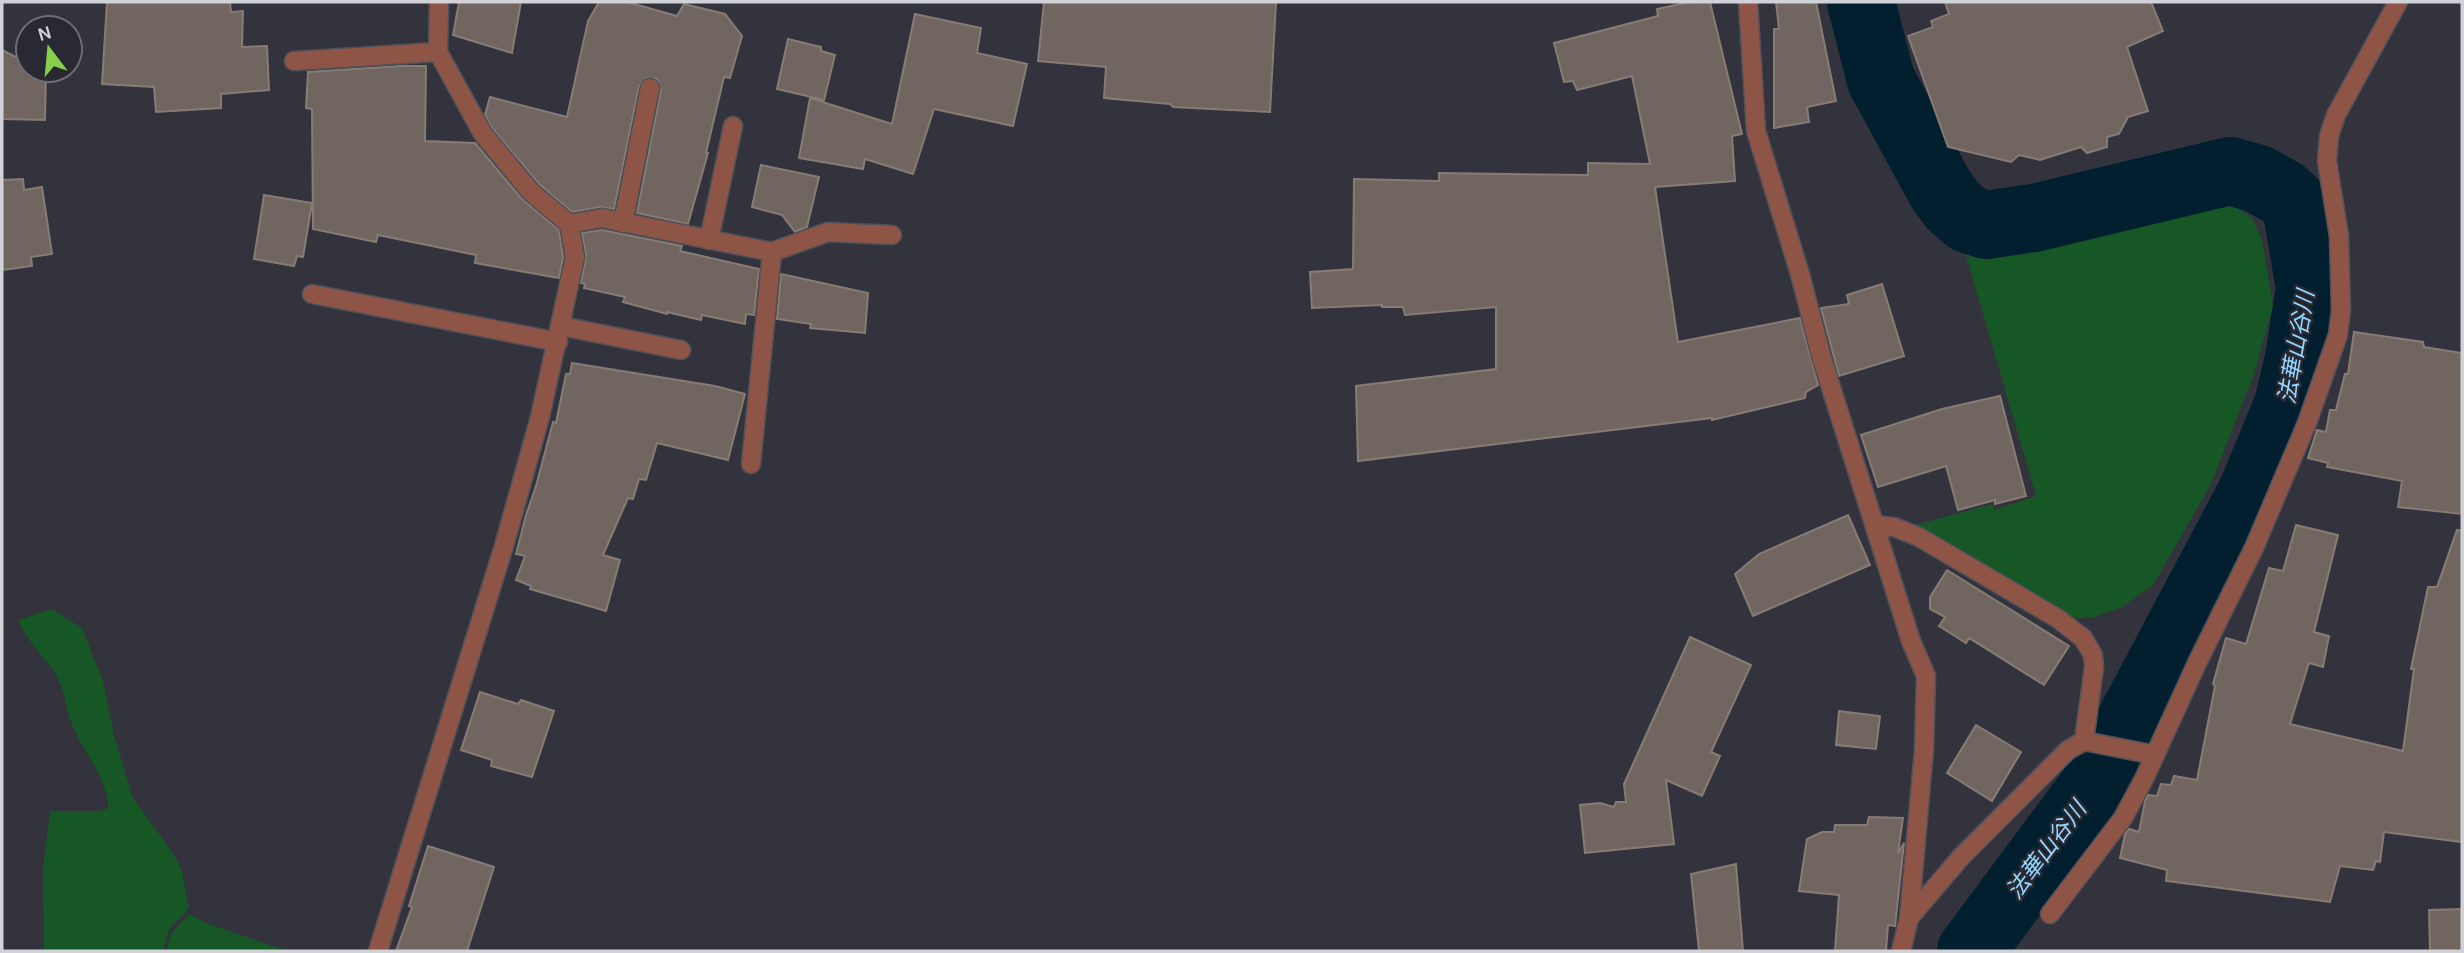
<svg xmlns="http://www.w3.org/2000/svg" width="2464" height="953" font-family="Karla,'Noto Sans JP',sans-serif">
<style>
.green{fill:#165725}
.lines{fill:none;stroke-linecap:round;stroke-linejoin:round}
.river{stroke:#011f2e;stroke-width:68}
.building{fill:#71665f;stroke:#877c75;stroke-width:2}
.minor-casing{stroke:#4f5059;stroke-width:21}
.minor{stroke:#8e5547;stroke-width:18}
.labels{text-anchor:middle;stroke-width:5;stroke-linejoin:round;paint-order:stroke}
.water-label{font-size:23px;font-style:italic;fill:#94d8ff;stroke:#282933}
</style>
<rect width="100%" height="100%" fill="#32333d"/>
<!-- green -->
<path class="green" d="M 2186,199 L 2226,201 L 2252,218 L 2262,240 L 2273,305 L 2254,374 L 2210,486 L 2153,585 L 2122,607 L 2094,617 L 2072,619 L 1912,526 L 1992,504 L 1995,510 L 2036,496 L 1963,245 L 2002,234 L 2105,216 L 2151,203 Z
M 52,609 L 82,628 L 103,681 L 114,735 L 133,798 L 172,852 L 181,868 L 189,908 L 169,930 L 163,951 L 44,951 L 43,869 L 50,811 L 100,811 L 109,808 C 105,772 81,751 70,719 C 65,703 64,687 55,673 C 42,654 26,640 18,620 Z
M 190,914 L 206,923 L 287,951 L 166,951 L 172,932 Z"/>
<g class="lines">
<!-- river -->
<path class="river" d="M 1861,2 L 1881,80 L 1941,190 L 1953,206 L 1968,219 L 1986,225 L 2034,218 L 2230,171 L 2258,179 L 2283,193 L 2296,205 L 2310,288 L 2299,359 L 2288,405 L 2252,492 L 2123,735 L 2114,759 L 1971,951"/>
</g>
<!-- building -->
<path class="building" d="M 107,2 L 230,2 L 231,12 L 243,11 L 242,47 L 267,46 L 269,90 L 221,94 L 221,108 L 156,112 L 154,87 L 102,84 Z
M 459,2 L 521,2 L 512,53 L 453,35 Z
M 599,2 L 627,2 L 677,16 L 684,4 L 725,14 L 742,36 L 730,78 L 724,77 L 706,153 L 708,153 L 688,224 L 637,213 L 661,90 L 657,79 L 646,78 L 639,86 L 614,209 L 600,207 L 572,212 L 539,184 L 492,128 L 485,115 L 490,97 L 567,117 L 588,21 Z
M 1044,2 L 1276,2 L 1270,112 L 1173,107 L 1170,104 L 1104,98 L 1106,67 L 1038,61 Z
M 1690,2 L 1710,2 L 1742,134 L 1732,136 L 1735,181 L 1655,187 L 1678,342 L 1800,318 L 1818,385 L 1806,392 L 1805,398 L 1712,420 L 1712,418 L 1358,461 L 1356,386 L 1496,369 L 1496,307 L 1405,315 L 1403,307 L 1382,307 L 1382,305 L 1312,308 L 1310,272 L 1353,269 L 1354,179 L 1439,181 L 1439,173 L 1588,175 L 1588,163 L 1650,164 L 1632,76 L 1577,90 L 1573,81 L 1564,82 L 1554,43 L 1658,16 L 1657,9 Z
M 1776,2 L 1816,2 L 1836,101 L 1807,107 L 1809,122 L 1774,128 L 1774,29 L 1779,29 Z
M 1945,2 L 2151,2 L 2163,31 L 2127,47 L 2148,111 L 2128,117 L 2119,134 L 2107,137 L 2107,147 L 2087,153 L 2081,147 L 2040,160 L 2019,155 L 2011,162 L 1948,147 L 1908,36 L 1933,27 L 1931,21 L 1949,14 Z
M 915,14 L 981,28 L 977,53 L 1027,64 L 1013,126 L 934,109 L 913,174 L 865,159 L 863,169 L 799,158 L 810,98 L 892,124 Z
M 788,39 L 821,47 L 821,51 L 835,55 L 824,100 L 777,89 Z
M 2,50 L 28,63 L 28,70 L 46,72 L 45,120 L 2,119 Z
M 401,66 L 426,66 L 425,141 L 475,143 L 522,199 L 559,230 L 563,257 L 559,278 L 475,263 L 476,255 L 378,235 L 376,242 L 313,229 L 312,109 L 306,108 L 308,72 Z
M 761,165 L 819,177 L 807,227 L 795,232 L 782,215 L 752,207 Z
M 23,179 L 24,190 L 42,187 L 52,254 L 31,257 L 32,266 L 2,270 L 2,180 Z
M 264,195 L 312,203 L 303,257 L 297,256 L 294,266 L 254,259 Z
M 602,230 L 682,246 L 680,251 L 759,269 L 754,315 L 746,314 L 745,324 L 702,315 L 701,320 L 667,312 L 667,314 L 623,302 L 625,297 L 584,288 L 585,284 L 581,283 L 586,255 L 582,233 Z
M 781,274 L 868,293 L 865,333 L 810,328 L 811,324 L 777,319 Z
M 1882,284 L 1904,356 L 1839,376 L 1821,308 L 1849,304 L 1847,295 Z
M 2354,332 L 2423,342 L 2424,347 L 2462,353 L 2462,514 L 2398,507 L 2402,481 L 2327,467 L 2328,463 L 2308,458 L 2317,430 L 2326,432 L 2330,410 L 2336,410 L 2345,374 L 2348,374 Z
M 572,363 L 715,386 L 745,394 L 728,460 L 657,443 L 646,480 L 639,479 L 633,499 L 628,498 L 603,555 L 620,560 L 606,611 L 530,589 L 531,586 L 516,580 L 525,556 L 516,554 L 526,515 L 536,486 L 553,422 L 556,423 L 566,374 L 570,374 Z
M 2000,396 L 2026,496 L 1995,504 L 1995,500 L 1958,510 L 1946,466 L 1878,487 L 1861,435 L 1942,409 Z
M 1848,515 L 1870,565 L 1753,616 L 1735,574 L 1759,554 Z
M 2296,525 L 2338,535 L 2314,632 L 2329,636 L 2323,667 L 2309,663 L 2290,724 L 2403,751 L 2414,669 L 2411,669 L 2428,587 L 2437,587 L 2457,530 L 2462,531 L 2462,842 L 2384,832 L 2380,862 L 2376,861 L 2373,870 L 2340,866 L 2330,902 L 2166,881 L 2167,870 L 2120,858 L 2125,834 L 2129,829 L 2139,832 L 2145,801 L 2148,795 L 2157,796 L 2161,784 L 2171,785 L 2174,776 L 2197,780 L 2215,686 L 2213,684 L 2226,638 L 2246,644 L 2269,568 L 2283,571 Z
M 1947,570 L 2069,646 L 2044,685 L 1969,638 L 1966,643 L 1939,626 L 1945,617 L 1930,609 L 1930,597 Z
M 1690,637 L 1751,665 L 1711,752 L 1720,756 L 1702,796 L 1666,780 L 1674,844 L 1585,853 L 1580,805 L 1600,803 L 1614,807 L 1616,802 L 1626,802 L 1624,784 Z
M 480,692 L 518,704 L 521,700 L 554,711 L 532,777 L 491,766 L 492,760 L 461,750 Z
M 1839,711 L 1880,716 L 1876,749 L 1836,745 Z
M 1976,725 L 2021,752 L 1992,801 L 1947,773 Z
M 1869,817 L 1903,818 L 1898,853 L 1904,843 L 1895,926 L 1888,925 L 1886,951 L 1835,951 L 1839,895 L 1799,891 L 1807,839 L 1822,832 L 1834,832 L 1835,825 L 1867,825 Z
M 428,846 L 494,867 L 467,951 L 396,951 L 412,907 L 409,906 Z
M 1736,864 L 1743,951 L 1699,951 L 1691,874 Z
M 2462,909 L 2462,951 L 2430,951 L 2429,910 Z"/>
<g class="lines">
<defs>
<path id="minor" d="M 1748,2 L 1756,131 L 1800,274 L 1822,359 L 1911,641 L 1926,676 L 1924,750 L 1909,918 L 1901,951
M 294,61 L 438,52
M 623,223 L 650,88
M 569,224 L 602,218 L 772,252 L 828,232 L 892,235
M 709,240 L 733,126
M 312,294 L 558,342
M 561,326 L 681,350
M 751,464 L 772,252
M 1875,525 L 1894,527 L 1919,537 L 2057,618 L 2083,638 L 2093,655 L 2094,667 L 2084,741
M 2050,914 L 2123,818 L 2144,779 L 2198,661 L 2254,548 L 2307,423 L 2338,335 L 2341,310 L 2339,236 L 2327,161 L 2329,136 L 2336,115 L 2398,2
M 1909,918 L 1961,857 L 2068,750 L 2084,741 L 2155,755
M 378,951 L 504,546 L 540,417 L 575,257 L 569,224 L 531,192 L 483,134 L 438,52 L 439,2"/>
</defs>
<!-- minor casing -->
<use href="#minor" class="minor-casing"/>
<!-- minor -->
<use href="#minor" class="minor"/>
</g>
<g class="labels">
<!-- water labels -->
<g class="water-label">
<text transform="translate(2296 347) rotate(-80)" y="8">法華山谷川</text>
<text transform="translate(2046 850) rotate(-53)" y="8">法華山谷川</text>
</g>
</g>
<!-- border -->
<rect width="2464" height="953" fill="none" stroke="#d1d2d8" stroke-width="7"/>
<!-- north arrow -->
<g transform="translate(49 49) rotate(344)"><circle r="33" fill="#282933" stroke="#6c6d75" stroke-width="2"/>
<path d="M0-5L12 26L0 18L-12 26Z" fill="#86cf4c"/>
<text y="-10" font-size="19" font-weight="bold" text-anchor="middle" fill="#d1d2d8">N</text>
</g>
</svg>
